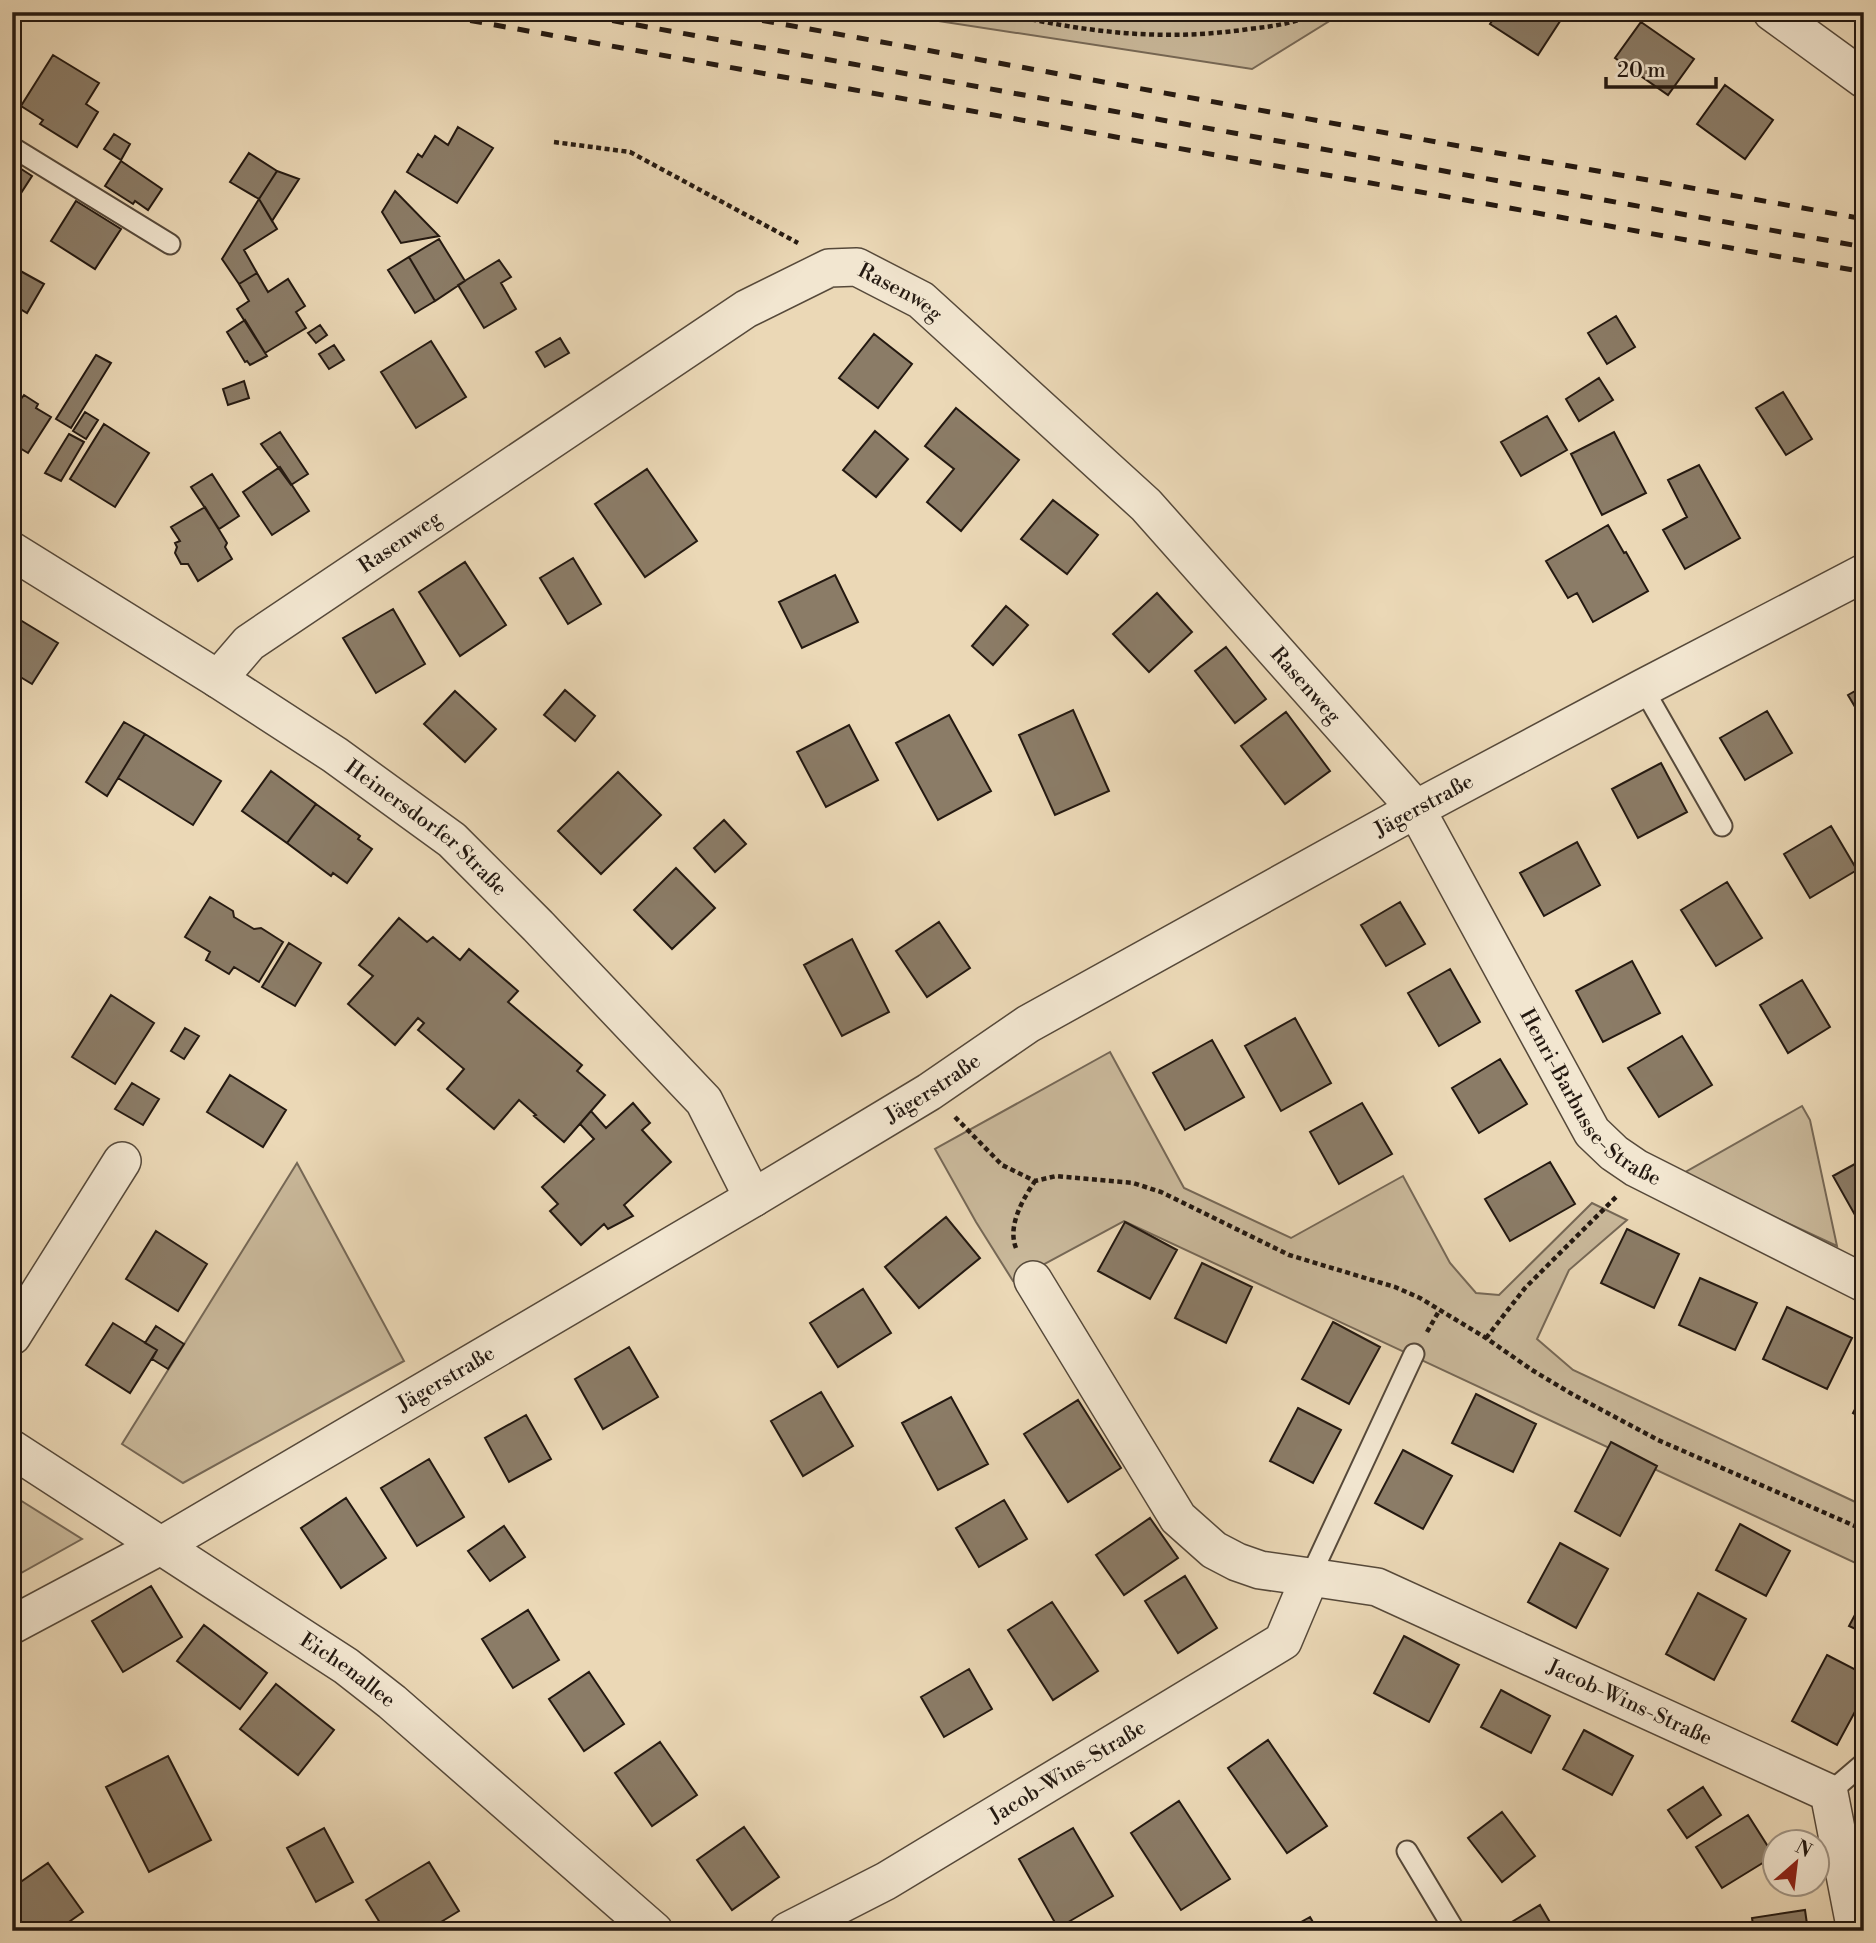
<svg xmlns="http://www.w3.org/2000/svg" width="1876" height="1943" font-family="'Libre Bodoni',serif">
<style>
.green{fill:#c9b89a;stroke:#766856;stroke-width:2}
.building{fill:#8b7c67;stroke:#241911;stroke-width:2}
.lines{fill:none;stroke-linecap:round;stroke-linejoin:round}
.service-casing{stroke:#56493a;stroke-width:23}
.minor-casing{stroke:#56493a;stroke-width:40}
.path{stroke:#241911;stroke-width:4.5;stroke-dasharray:5 3.5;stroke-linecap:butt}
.service{stroke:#f2e6d0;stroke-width:19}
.minor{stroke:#f2e6d0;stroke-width:37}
.rail{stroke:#241911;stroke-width:5;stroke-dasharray:12 12;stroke-linecap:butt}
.labels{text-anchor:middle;stroke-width:5;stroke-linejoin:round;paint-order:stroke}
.street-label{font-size:21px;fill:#241911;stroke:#f2e6d0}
</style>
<rect width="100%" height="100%" fill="#ebd8b6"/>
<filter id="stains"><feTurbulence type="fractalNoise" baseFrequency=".00286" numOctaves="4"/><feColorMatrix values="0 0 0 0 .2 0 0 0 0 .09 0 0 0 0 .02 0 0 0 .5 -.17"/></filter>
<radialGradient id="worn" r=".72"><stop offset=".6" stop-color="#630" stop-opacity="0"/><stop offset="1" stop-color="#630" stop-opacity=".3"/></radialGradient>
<!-- green -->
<path class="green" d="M 880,12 L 1344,12 L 1252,69 Z
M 1110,1052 L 1184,1188 L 1291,1238 L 1403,1176 L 1450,1263 L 1476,1293 L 1499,1295 L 1592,1203 L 1627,1220 L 1569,1270 L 1537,1339 L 1573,1370 L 1864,1506 L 1864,1567 L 1124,1221 L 1013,1281 L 976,1222 L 935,1149 Z
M 1802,1106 L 1810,1120 L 1837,1246 L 1682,1174 Z
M 297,1163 L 404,1361 L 183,1483 L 122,1444 Z
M 12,1495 L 82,1539 L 12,1578 Z"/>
<!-- building -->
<path class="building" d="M 1498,12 L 1566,12 L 1538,55 L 1490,24 Z
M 1641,22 L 1694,59 L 1668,95 L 1615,58 Z
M 53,55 L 99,83 L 86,104 L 98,112 L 77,147 L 40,124 L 43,120 L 21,106 Z
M 1725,85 L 1773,120 L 1745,159 L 1697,124 Z
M 458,127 L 493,148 L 457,203 L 407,172 L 418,154 L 422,157 L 435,136 L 448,145 Z
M 114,134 L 130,144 L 121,160 L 104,149 Z
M 249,153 L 277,171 L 259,199 L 230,182 Z
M 121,161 L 162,189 L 148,210 L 135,201 L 133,204 L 105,186 Z
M 12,163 L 32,176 L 12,207 Z
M 277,171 L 299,179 L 272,221 L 259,199 Z
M 395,191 L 439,236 L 401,243 L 382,212 Z
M 259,199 L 277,229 L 244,250 L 257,273 L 239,284 L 222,259 Z
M 76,201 L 121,229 L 95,269 L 51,241 Z
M 439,239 L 465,281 L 435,301 L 409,257 Z
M 409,257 L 435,301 L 415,313 L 388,270 Z
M 499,260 L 511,277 L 501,283 L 516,309 L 484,328 L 458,285 Z
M 15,268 L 44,284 L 27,313 L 12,304 L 12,273 Z
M 257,273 L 268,292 L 288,279 L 305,306 L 296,312 L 306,328 L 265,353 L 237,309 L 249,301 L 239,284 Z
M 1616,316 L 1635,347 L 1607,364 L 1588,333 Z
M 245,320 L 267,356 L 250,365 L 247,361 L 245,362 L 227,332 Z
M 320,325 L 327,335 L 316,343 L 308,333 Z
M 874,334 L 912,364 L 878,408 L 839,378 Z
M 560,338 L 569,353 L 545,367 L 536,352 Z
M 431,341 L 466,397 L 416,428 L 381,372 Z
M 334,345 L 344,360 L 329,369 L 319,354 Z
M 96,355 L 111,363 L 71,428 L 56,419 Z
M 1599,378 L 1613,400 L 1579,421 L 1566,399 Z
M 244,381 L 249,398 L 228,405 L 223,389 Z
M 1783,392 L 1812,439 L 1786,455 L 1756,408 Z
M 12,393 L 21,399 L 24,395 L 38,404 L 36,408 L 51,417 L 28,453 L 13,444 L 12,446 Z
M 956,408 L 1019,460 L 961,531 L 927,502 L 954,469 L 925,446 Z
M 85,412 L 98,420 L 86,439 L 73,431 Z
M 1547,416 L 1567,450 L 1521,476 L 1501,442 Z
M 104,424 L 149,453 L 115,507 L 70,479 Z
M 875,431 L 908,459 L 876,497 L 843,470 Z
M 280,432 L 308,474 L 291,485 L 261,444 Z
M 1614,432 L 1646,493 L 1602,515 L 1571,454 Z
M 69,434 L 84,442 L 61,481 L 45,473 Z
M 1699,465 L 1740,538 L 1685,569 L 1663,530 L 1687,517 L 1668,480 Z
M 280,467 L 309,511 L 272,535 L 243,492 Z
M 647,469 L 697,541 L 645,577 L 595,504 Z
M 212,474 L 239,516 L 219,529 L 191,487 Z
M 1053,500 L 1098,535 L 1067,574 L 1021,539 Z
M 205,507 L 227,543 L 225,547 L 232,559 L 198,581 L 188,564 L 181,564 L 175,553 L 177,547 L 175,543 L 180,541 L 171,527 Z
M 1608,525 L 1624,553 L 1626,552 L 1648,591 L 1593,622 L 1577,593 L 1568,598 L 1546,561 Z
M 573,558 L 601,604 L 568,624 L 540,578 Z
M 465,562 L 506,625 L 460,656 L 419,592 Z
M 835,575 L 858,622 L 802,648 L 779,602 Z
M 1157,593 L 1192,632 L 1149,672 L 1113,634 Z
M 1006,606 L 1028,625 L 993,665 L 972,646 Z
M 393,609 L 425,664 L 376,693 L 343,638 Z
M 12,615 L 58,643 L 32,684 L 12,672 Z
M 1226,647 L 1266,699 L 1235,723 L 1195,671 Z
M 1864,686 L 1864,722 L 1848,695 Z
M 565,690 L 595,716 L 575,741 L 544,715 Z
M 455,691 L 496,729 L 465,762 L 424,724 Z
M 1073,710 L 1109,791 L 1055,815 L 1019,735 Z
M 1767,711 L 1792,753 L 1745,780 L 1720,738 Z
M 1286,712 L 1330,771 L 1285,804 L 1241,746 Z
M 949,715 L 991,791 L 938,820 L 896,743 Z
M 124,722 L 145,734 L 107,796 L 86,782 Z
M 849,725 L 878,780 L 826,807 L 797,752 Z
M 145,734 L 221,781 L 193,825 L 118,778 Z
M 1661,763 L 1687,812 L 1638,838 L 1612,789 Z
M 271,771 L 316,804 L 287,843 L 242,811 Z
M 618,772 L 661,815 L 601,874 L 558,831 Z
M 316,804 L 360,836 L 358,839 L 372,849 L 347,883 L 333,873 L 331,876 L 287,843 Z
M 724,820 L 746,844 L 715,872 L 694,848 Z
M 1831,826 L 1857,870 L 1810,898 L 1784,854 Z
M 1577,842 L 1600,885 L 1544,916 L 1520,873 Z
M 676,868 L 715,908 L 672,949 L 634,910 Z
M 1727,882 L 1762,938 L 1716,966 L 1681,910 Z
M 210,897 L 233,911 L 234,917 L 254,929 L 261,928 L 283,942 L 259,982 L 234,967 L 229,974 L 206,960 L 210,952 L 185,937 Z
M 1400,902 L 1425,944 L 1386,966 L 1361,925 Z
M 399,918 L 427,942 L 433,937 L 460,960 L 469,949 L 518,991 L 508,1002 L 582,1065 L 577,1071 L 605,1095 L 564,1142 L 534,1116 L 536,1115 L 519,1100 L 494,1129 L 447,1089 L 464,1069 L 418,1030 L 424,1023 L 418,1018 L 395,1045 L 348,1004 L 373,976 L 359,965 Z
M 939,922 L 970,968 L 927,997 L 896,951 Z
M 852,939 L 889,1012 L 842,1036 L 804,965 Z
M 289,943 L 321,963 L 295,1006 L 262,987 Z
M 1632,961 L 1660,1013 L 1603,1042 L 1576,991 Z
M 1450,969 L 1480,1022 L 1439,1046 L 1408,993 Z
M 1802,980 L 1830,1027 L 1788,1053 L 1760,1005 Z
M 111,995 L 154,1023 L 115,1084 L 72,1057 Z
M 1295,1018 L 1331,1083 L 1281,1111 L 1245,1046 Z
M 185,1028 L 199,1036 L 184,1059 L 171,1051 Z
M 1682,1036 L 1712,1085 L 1659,1117 L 1628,1068 Z
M 1212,1040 L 1244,1097 L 1185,1130 L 1153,1073 Z
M 1500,1059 L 1527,1104 L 1479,1133 L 1452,1088 Z
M 230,1075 L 286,1110 L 263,1147 L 207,1112 Z
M 132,1083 L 159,1099 L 143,1125 L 115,1109 Z
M 633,1103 L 650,1123 L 642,1130 L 671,1162 L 624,1205 L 633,1216 L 608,1229 L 604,1224 L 581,1245 L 550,1211 L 558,1204 L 542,1187 L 594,1139 L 580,1124 L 591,1111 L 606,1128 Z
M 1362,1103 L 1392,1154 L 1339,1184 L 1310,1132 Z
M 1864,1159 L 1864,1231 L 1833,1176 Z
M 1550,1162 L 1575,1204 L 1510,1241 L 1485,1199 Z
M 946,1217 L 980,1258 L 919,1308 L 885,1267 Z
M 1125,1222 L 1177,1250 L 1150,1299 L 1098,1271 Z
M 1627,1229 L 1679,1254 L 1654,1308 L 1601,1283 Z
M 156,1231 L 207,1264 L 178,1311 L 126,1279 Z
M 1202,1263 L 1252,1287 L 1226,1343 L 1175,1318 Z
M 1700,1278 L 1757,1303 L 1735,1350 L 1679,1325 Z
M 863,1289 L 891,1333 L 838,1367 L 810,1323 Z
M 1787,1307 L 1852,1338 L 1827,1389 L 1763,1359 Z
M 1333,1322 L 1380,1347 L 1349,1404 L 1302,1379 Z
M 113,1323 L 157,1350 L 130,1393 L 86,1365 Z
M 156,1326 L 184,1344 L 168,1369 L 152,1359 L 157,1350 L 145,1343 Z
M 629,1347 L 658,1397 L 603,1429 L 575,1379 Z
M 821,1392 L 853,1446 L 803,1476 L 771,1421 Z
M 1864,1392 L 1864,1419 L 1853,1413 Z
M 1476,1394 L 1536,1424 L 1513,1472 L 1452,1443 Z
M 951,1397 L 988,1464 L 938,1490 L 902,1423 Z
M 1078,1400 L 1121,1468 L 1068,1502 L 1024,1434 Z
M 1298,1408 L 1341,1430 L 1313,1483 L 1270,1461 Z
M 526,1415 L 551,1459 L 509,1482 L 485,1438 Z
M 1611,1442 L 1657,1466 L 1620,1536 L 1575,1511 Z
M 1403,1450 L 1452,1476 L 1423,1529 L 1375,1503 Z
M 429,1459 L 464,1517 L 417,1546 L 381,1488 Z
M 346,1498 L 386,1558 L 341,1588 L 301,1528 Z
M 1004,1500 L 1027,1539 L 979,1567 L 956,1528 Z
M 1150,1518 L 1178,1558 L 1124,1595 L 1096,1555 Z
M 1740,1524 L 1790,1551 L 1766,1596 L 1716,1570 Z
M 504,1526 L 525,1557 L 490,1581 L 468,1551 Z
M 1560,1543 L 1608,1569 L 1576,1628 L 1528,1602 Z
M 1185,1576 L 1217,1628 L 1178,1653 L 1145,1601 Z
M 151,1586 L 182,1637 L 123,1672 L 92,1621 Z
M 1698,1593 L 1746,1619 L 1714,1680 L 1666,1654 Z
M 1864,1598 L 1864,1633 L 1849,1626 Z
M 1052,1602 L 1098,1671 L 1053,1700 L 1008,1630 Z
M 528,1610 L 559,1660 L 513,1688 L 482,1639 Z
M 204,1625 L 267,1673 L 240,1709 L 177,1661 Z
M 1404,1636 L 1459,1665 L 1429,1722 L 1374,1693 Z
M 1827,1655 L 1864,1674 L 1864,1695 L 1837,1745 L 1792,1721 Z
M 969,1669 L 992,1709 L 944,1737 L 921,1697 Z
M 589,1672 L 624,1724 L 584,1751 L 549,1699 Z
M 276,1684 L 334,1730 L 298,1775 L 240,1729 Z
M 1501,1690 L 1550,1716 L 1531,1753 L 1481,1727 Z
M 1584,1730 L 1633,1756 L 1612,1795 L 1563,1769 Z
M 1268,1740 L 1327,1826 L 1287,1853 L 1228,1768 Z
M 660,1742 L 697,1795 L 652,1826 L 615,1773 Z
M 168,1756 L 211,1840 L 149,1872 L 106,1787 Z
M 1703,1787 L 1721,1815 L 1687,1838 L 1668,1810 Z
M 1179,1801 L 1230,1879 L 1181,1910 L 1131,1833 Z
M 1502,1812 L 1535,1856 L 1502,1882 L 1468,1838 Z
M 1748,1815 L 1774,1856 L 1722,1888 L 1696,1847 Z
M 744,1827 L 779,1877 L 732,1910 L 697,1860 Z
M 324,1828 L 353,1882 L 316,1902 L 287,1848 Z
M 1073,1828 L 1113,1896 L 1058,1928 L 1019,1859 Z
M 429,1862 L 459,1911 L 426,1931 L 385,1931 L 366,1900 Z
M 48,1863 L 83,1912 L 56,1931 L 23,1931 L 12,1916 L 12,1888 Z
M 1540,1905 L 1555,1931 L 1508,1931 L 1505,1926 Z
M 1805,1910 L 1808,1931 L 1754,1931 L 1752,1918 Z
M 1310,1917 L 1318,1931 L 1285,1931 Z"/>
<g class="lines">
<defs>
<path id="service" d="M 12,147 L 170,244
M 1643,688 L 1722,826
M 1310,1577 L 1414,1354
M 1829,1793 L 1864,1763
M 1407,1851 L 1455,1931"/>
<g id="minor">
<path d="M 1772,12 L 1864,79"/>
<path id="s1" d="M 12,551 L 218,679 L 335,755 L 452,840 L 538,926 L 704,1101 L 753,1198"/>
<path id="s2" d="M 218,679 L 249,643 L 746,309 L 829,268 L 857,267 L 921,300 L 1146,505 L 1416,809 L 1592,1132 L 1614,1153 L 1636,1168 L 1864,1283"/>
<path d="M 1033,1280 L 1178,1518 L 1214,1550 L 1237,1562 L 1260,1570 L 1310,1577"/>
<path d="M 12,1336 L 122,1161"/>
<path id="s3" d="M 12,1449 L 346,1666 L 392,1702 L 654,1931"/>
<path id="s4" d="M 12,1625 L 162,1545 L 753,1198 L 929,1092 L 1028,1024 L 1416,809 L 1643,688 L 1864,573"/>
<path id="s5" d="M 788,1931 L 886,1881 L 1283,1641 L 1310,1577 L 1377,1587 L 1829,1793 L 1856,1931"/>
</g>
</defs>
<!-- service casing -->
<use href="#service" class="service-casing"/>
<!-- minor casing -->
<use href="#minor" class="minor-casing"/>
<!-- path -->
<path class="path" d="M 998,12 C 1083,32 1162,42 1249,29 C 1276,26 1295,23 1321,12
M 1042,20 L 1044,12
M 554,142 L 630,152 L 798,243
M 955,1117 L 1002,1165 L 1035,1181 L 1056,1176 L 1133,1183 L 1161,1192 L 1289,1255 L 1395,1287 L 1420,1298 L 1486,1338 L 1532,1370 L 1572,1394 L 1658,1440 L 1864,1530
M 1016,1248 C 1007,1226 1023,1199 1035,1181
M 1427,1332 L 1439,1311
M 1486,1338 L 1525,1288 L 1616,1197"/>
<!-- service -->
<use href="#service" class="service"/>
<!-- minor -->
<use href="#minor" class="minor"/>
<!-- rail -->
<path class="rail" d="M 423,12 L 1864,272
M 565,12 L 1864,247
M 715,12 L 1864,219"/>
</g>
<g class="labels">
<!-- street labels -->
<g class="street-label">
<text dy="7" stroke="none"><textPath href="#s2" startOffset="817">Rasenweg</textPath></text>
<text dy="7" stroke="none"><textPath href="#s2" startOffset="229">Rasenweg</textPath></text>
<text dy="7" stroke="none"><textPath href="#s2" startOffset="1384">Rasenweg</textPath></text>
<text dy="7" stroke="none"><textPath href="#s4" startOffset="1633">Jägerstraße</textPath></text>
<text dy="7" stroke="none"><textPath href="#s1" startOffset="499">Heinersdorfer Straße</textPath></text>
<text dy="7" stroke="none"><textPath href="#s4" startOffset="1066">Jägerstraße</textPath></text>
<text dy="7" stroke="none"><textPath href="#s2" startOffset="1890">Henri-Barbusse-Straße</textPath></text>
<text dy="7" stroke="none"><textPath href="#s4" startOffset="499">Jägerstraße</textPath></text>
<text dy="7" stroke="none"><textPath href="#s3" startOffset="402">Eichenallee</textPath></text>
<text dy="7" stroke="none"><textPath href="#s5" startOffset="989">Jacob-Wins-Straße</textPath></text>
<text dy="7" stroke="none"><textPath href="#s5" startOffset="322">Jacob-Wins-Straße</textPath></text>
</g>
</g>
<!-- margin -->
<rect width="1876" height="1943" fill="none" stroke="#ebd8b6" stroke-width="42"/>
<rect x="14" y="14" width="1848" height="1915" fill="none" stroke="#241911" stroke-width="3.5"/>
<rect x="21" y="21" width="1834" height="1901" fill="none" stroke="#241911" stroke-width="2"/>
<!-- north arrow -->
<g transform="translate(1796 1863) rotate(28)"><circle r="33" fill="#f2e6d0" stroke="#a09484" stroke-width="2"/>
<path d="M0-5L12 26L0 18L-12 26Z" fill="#8f2418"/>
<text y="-10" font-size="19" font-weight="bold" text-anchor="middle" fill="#241911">N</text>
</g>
<!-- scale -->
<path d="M1606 77v10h110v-10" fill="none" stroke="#241911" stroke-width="3.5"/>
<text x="1617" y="77" font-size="21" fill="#241911" stroke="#f2e6d0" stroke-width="5" paint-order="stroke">20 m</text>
<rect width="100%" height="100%" filter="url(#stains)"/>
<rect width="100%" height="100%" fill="url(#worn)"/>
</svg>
